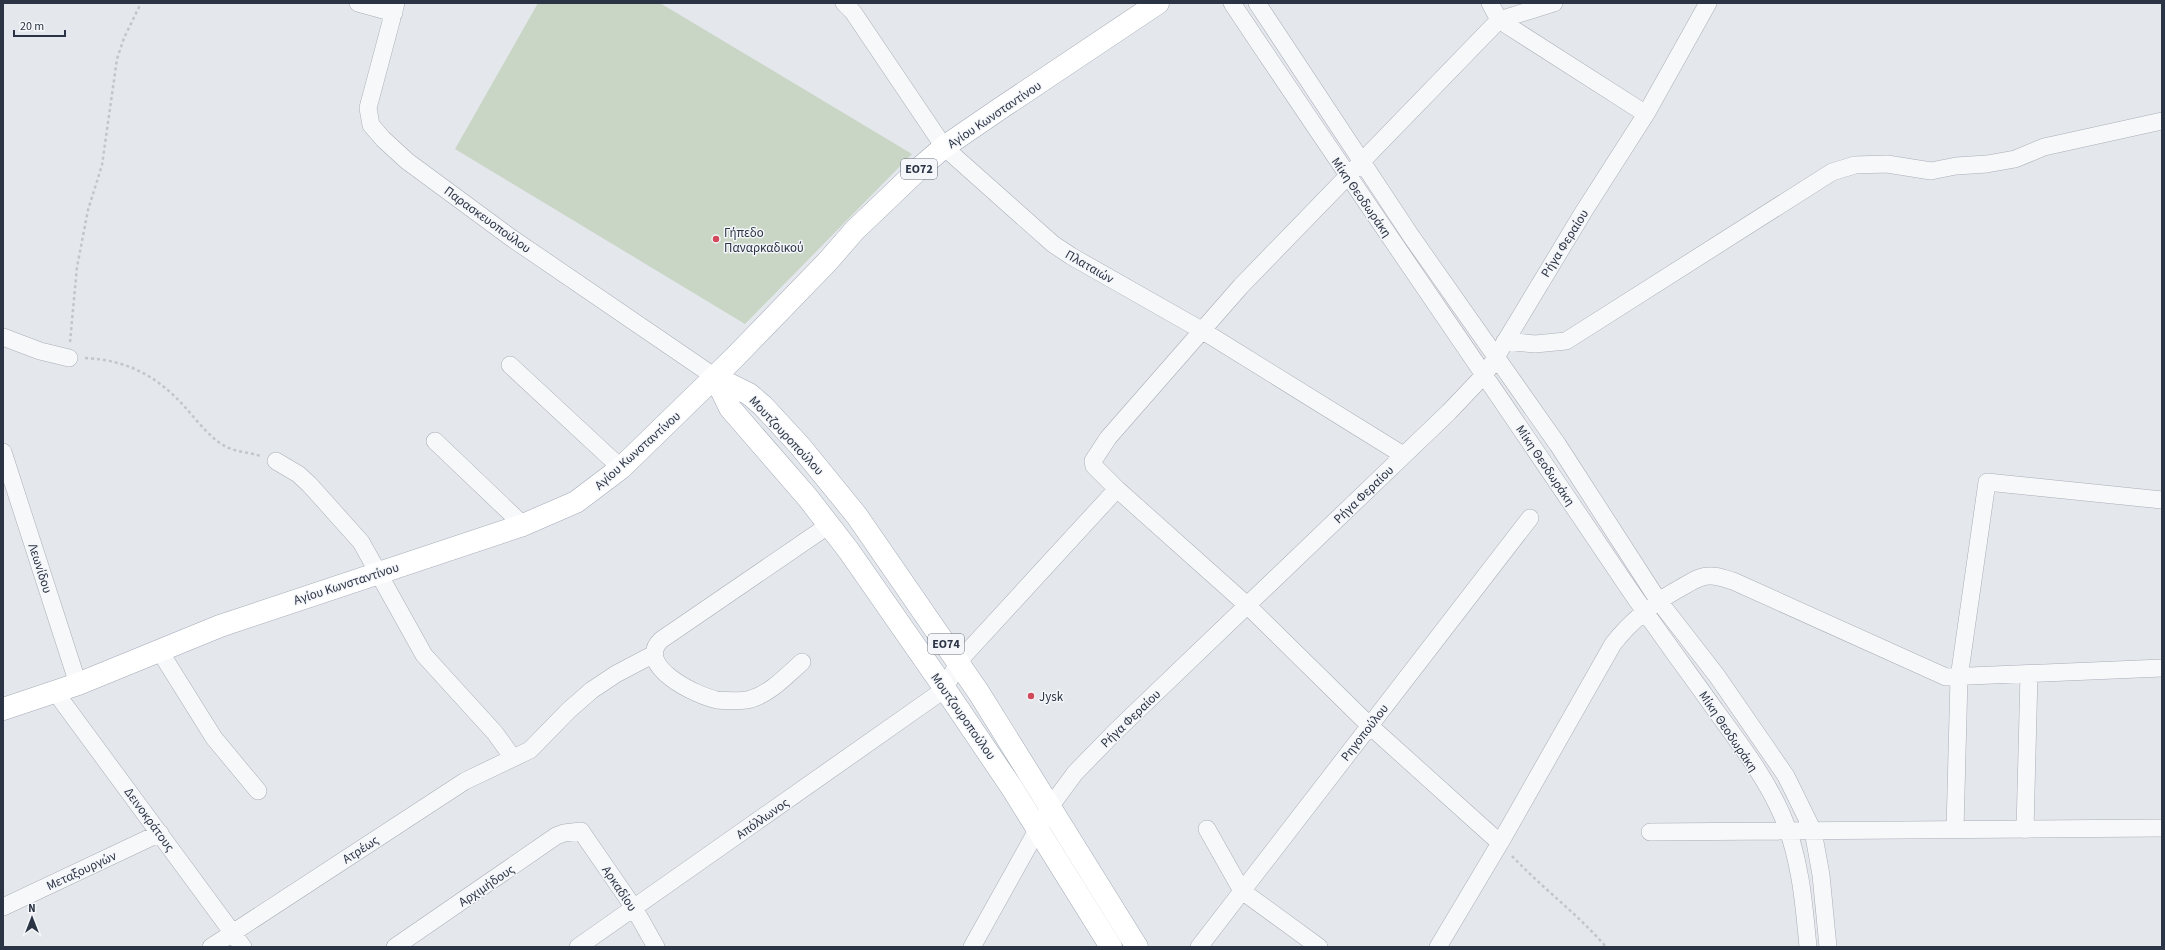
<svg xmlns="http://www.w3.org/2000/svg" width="2165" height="950" font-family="'Source Sans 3',sans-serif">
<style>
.green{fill:#c9d6c5}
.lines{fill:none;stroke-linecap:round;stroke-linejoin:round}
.minor-casing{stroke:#a9aeb7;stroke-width:18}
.major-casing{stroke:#a3abb8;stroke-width:23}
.path{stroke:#c2c5cb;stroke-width:2.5;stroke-dasharray:3 3;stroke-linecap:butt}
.minor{stroke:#f7f8fa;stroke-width:17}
.major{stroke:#fff;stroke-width:22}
.poi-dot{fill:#d1495b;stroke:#f4f6f9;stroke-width:1.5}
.labels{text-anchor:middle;stroke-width:3;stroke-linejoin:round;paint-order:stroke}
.shield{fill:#f4f6f9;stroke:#676e7b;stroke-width:1}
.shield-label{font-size:12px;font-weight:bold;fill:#2b3445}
.street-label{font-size:13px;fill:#2b3445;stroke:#f4f6f9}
.poi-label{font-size:13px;fill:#2b3445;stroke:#f4f6f9;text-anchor:start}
</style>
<rect width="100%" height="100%" fill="#e4e7ec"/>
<!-- green -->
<path class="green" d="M 538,3 L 660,3 L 912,154 L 745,324 L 455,149 Z"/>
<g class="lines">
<defs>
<path id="minor" d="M 358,3 L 394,13
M 396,3 L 368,108 L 371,125 L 383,139 L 407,161 L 510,237 L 715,377
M 844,3 L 853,12 L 944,147 L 1053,244 L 1071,256 L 1203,331 L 1403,455
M 1232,3 C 1361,197 1495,389 1625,583 C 1655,627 1686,669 1716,711 C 1740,744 1766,778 1782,815 C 1800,856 1804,903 1808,947
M 1257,3 L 1411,236 L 1558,445 L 1658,600 L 1717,676 L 1786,776 L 1813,831 L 1821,875 L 1828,947
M 1490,3 L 1499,20 L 1646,114
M 3,337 L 40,351 L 69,358
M 1505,341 L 1535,344 L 1566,341 L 1832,172 L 1855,165 L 1887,164 L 1931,171 L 1956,166 L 1987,164 L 2015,159 L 2044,147 L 2162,121
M 510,365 L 621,468
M 435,441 L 523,525
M 3,452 L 78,684
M 276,461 L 298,474 L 309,484 L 361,542 L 424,655 L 495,733 L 513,758
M 159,650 L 214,738 L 258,791
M 802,662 C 787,675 771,693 751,699 C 740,702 728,701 717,700 C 697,696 634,666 661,640 L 829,525
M 56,693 L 243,947
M 1207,829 L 1242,891 L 1319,947
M 1955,830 L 1959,678 L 1987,482 L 2162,500
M 2025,830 L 2029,674
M 1650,832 L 2162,828
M 1500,843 L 1613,644 C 1633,618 1656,601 1684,586 C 1692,581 1700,576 1709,576 C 1718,575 1725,579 1733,581 L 1946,677 L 2162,668
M 3,907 L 160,833
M 211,947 L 465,781 L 530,750 L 569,710 L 592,690 L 616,674 L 654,654
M 395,947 L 556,836 L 564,833 L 581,831 L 634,908 L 656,947
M 578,947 L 945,689 L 958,662 L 1117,489
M 972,947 L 1050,807 L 1075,773 L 1116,731 L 1449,412 L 1485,374 L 1496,357 L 1584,211 L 1646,114 L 1708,3
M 1199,947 L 1530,518
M 1438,947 L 1500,843 L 1369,725 L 1248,606 L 1117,489 L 1094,466 L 1093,461 L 1108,438 L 1241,286 L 1499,20 L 1554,3"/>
<path id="major" d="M 715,377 L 749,394 L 763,406 L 800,446 L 857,516 L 979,693 L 1137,947
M 715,377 L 730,408 L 808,498 L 849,551 L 945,689 L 1012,788 L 1111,947
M 3,709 L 78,684 L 220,626 L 523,525 L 576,502 L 621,468 L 735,357 L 828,261 L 855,230 L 922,166 L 944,147 L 998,110 L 1158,3"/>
</defs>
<!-- minor casing -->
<use href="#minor" class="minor-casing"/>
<!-- major casing -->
<use href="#major" class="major-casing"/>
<!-- path -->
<path class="path" d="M 70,342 L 77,267 L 88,210 L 102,165 L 117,59 L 124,38 L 141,3
M 85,358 C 126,360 156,375 184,406 C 196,419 207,435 223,445 C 234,452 248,452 261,456
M 1512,856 C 1542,888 1578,914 1606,947"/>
<!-- minor -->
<use href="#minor" class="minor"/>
<!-- major -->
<use href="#major" class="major"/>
</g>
<!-- markers -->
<g class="poi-dot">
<circle cx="716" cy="239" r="4"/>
<circle cx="1031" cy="696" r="4"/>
</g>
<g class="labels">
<!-- shield labels -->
<g class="shield">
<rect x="901" y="159" width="36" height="20" rx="3"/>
<rect x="928" y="634" width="36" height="20" rx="3"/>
</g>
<g class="shield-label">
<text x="919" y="173">ΕΟ72</text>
<text x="946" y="648">ΕΟ74</text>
</g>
<!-- street labels -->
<g class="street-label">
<text transform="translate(994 114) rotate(-34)" y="5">Αγίου Κωνσταντίνου</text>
<text transform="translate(1362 197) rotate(55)" y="5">Μίκη Θεοδωράκη</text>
<text transform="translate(488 219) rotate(36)" y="5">Παρασκευοπούλου</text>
<text transform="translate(1564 243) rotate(-58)" y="5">Ρήγα Φεραίου</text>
<text transform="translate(1090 266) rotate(30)" y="5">Πλαταιών</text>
<text transform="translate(787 435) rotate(47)" y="5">Μουτζουροπούλου</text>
<text transform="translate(637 450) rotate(-42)" y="5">Αγίου Κωνσταντίνου</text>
<text transform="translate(1546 465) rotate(56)" y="5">Μίκη Θεοδωράκη</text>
<text transform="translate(1363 494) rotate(-44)" y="5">Ρήγα Φεραίου</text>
<text transform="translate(41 568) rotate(72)" y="5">Λεωνίδου</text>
<text transform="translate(346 583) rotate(-18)" y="5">Αγίου Κωνσταντίνου</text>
<text transform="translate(964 716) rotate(55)" y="5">Μουτζουροπούλου</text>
<text transform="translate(1130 718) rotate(-44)" y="5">Ρήγα Φεραίου</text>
<text transform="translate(1729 731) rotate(56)" y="5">Μίκη Θεοδωράκη</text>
<text transform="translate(1364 732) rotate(-52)" y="5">Ρηγοπούλου</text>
<text transform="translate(762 818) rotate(-35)" y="5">Απόλλωνος</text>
<text transform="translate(150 819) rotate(54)" y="5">Δεινοκράτους</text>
<text transform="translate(360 849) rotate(-33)" y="5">Ατρέως</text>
<text transform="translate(81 870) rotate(-25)" y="5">Μεταξουργών</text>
<text transform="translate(486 885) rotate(-34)" y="5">Αρχιμήδους</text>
<text transform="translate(620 888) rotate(56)" y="5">Αρκαδίου</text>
</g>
<!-- poi labels -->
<g class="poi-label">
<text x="724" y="237">Γήπεδο<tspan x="724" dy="15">Παναρκαδικού</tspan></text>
<text x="1039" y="701">Jysk</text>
</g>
</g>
<!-- border -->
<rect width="2165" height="950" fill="none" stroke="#2b3445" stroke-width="8"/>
<!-- north arrow -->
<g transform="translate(32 918)" stroke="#f4f6f9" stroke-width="3" paint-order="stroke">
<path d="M0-3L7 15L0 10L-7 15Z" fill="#2b3445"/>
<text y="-6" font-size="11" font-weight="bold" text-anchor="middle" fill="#2b3445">N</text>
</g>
<!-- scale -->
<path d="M14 30v6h51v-6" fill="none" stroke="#2b3445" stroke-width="2"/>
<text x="20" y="30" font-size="12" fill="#2b3445" stroke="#f4f6f9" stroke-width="3" paint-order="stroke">20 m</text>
</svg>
